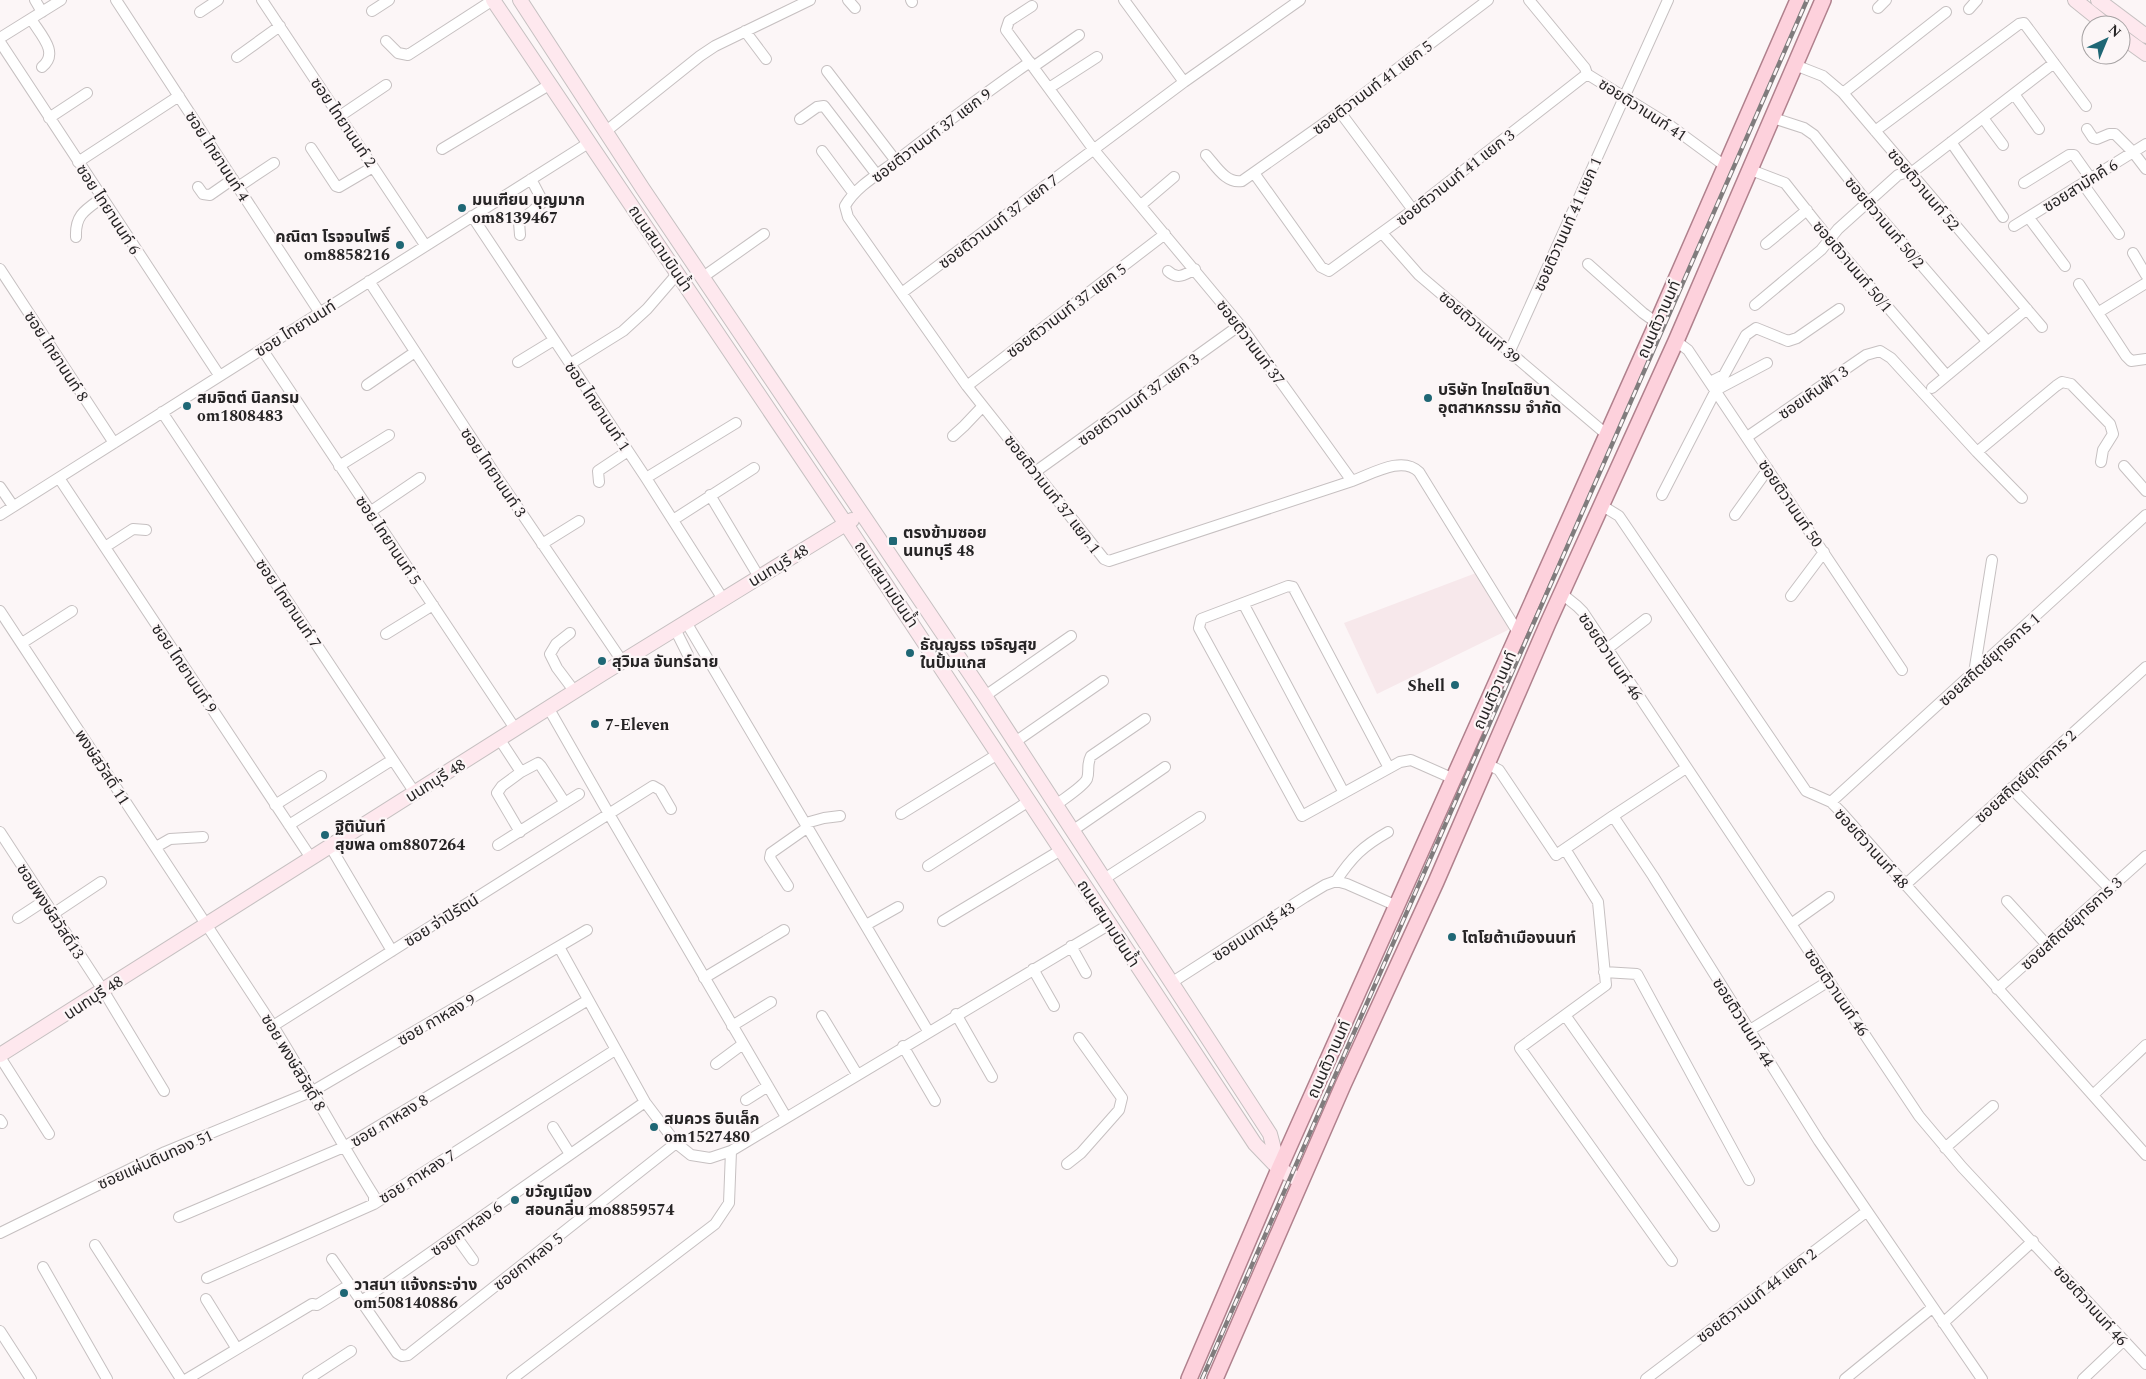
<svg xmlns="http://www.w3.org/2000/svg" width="2146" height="1379" font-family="Spectral,'Noto Sans Thai',serif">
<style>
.built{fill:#f7e8eb}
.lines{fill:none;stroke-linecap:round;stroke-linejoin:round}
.street-casing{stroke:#c6c0c1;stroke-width:12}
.secondary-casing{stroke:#c6c0c1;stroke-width:16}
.primary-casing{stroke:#b0818d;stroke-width:18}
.street{stroke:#fff;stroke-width:10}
.secondary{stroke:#fee8ee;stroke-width:14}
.primary{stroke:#fdd1dc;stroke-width:15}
.rail-casing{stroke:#807c7d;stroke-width:4.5}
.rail{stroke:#fcf6f7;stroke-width:2.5;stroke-dasharray:8;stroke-linecap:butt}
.poi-dot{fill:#1f6775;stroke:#fcf6f7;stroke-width:2}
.labels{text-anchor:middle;stroke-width:4.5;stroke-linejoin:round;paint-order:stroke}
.street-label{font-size:16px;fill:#262425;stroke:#fcf6f7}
.poi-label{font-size:16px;font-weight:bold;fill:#262425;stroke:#fcf6f7;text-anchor:start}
</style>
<rect width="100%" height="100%" fill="#fcf6f7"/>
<!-- built -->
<path class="built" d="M 1476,573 L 1510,629 L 1377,694 L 1344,623 Z"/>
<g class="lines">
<defs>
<path id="street" d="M 35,0 L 42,12
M 116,0 L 320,313
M 262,0 L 425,245
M 848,0 L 855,8
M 911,0 L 912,2
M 1124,0 L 1184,82
M 1529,0 L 1585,68 L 1587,74 L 1668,124 L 1725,166
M 1032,6 L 1009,21 L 1006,30 L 1094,150 L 1240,325 L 1352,481 C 1372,474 1402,455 1419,472 L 1519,634
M 1878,8 L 1886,0
M 1969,9 L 1977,0
M 372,11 L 389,0
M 200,12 L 218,0
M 31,19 C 40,34 60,53 42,67
M 745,31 L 766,59
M 0,38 L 61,0
M 386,41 L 398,53 L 408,55 L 493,0
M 0,42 L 219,375
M 237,57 L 280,26
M 1030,62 C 985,93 943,125 900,158 C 882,172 856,186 845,206 L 848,217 L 967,386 L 1104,559 L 1109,561 L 1352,481
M 1795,65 L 1823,76 L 1843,93 L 2042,327
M 1033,67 L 1079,35
M 827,71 L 896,161
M 1049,88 L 1097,57
M 1843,93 L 1946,12
M 2014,94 L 2039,129
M 1340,112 L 1413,210
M 340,116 L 386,85
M 49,118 L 87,93
M 1773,118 L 1804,128 L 1814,135 L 1868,203 L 1987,341
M 1983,118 L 2003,145
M 800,119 L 817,107 L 824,106 L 877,175
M 2087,129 L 2093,138 L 2097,139 L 2109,134 L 2115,134 L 2133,152 L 2146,169
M 1875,131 L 2019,24 L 2024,23 L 2086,106
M 605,132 L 700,56 L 715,46 L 810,0
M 1951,142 L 2003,217
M 311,148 L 336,186 L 339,187 L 373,167
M 442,149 L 549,85
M 822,151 L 854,194
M 1206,155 C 1216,166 1226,184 1242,181 L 1340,112 L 1488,0
M 78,162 L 179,96
M 1751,170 L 1785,183 L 1830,240 L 1946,375
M 1254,173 L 1321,267 L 1329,271 L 1413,210 L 1587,74
M 2024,183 L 2069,155 L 2074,155 L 2091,179
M 2083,184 L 2119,234
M 198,187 L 203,194 L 210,195 L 233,179
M 238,187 L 274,163
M 1141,205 L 1174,177
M 472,216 L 646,478 L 723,599
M 2029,218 L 2065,266
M 2014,226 L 2146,144
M 1382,233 L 1419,275 L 1606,434
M 520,235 L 519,222 L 543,202 L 531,179
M 76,237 C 75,215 85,210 102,198
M 1766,244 L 1807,210
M 2133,253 L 2146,275
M 1588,264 L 1643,313 L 1657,323
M 0,269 L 114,443
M 1168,271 C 1177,280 1185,275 1195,269
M 703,277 L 764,234
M 369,281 L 497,477 L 622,661
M 2079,284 L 2126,356 L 2131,361 L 2146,359
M 903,292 L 1184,82 L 1300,0
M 1755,305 L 1821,250 L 1838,229 L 1898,175 L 1915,170 L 2054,63
M 2099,312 L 2146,283
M 1676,341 L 1688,350 L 1902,670
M 262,349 L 516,730
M 1509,353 L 1668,0
M 518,362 L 554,340
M 570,364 L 623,331 L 647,309 L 678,273
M 1710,382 L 1724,375 L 1746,335 L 1756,328 L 1788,341 L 1797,338 L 1839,309
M 367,385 L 415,352
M 967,386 L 1165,234
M 1932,388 L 2027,309
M 162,412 L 415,793
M 953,436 L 964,426 L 983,406
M 1747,437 L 1866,355 L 1880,351 L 1891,358 L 1977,452 L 2022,498
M 1977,452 L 2056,386 L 2062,382 L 2071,384 L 2110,424 L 2113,434 L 2103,450 L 2101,462
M 339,466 L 389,435
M 2124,466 L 2146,491
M 1035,472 L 1240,325
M 59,478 L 311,858
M 646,478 L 736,423
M 599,482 L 598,471 L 628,451
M 0,487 L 13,506
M 710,495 L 759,577
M 1662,495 L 1716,390 L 1767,363
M 1601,505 L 1619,516 L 1806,791 L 1831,802 L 1841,812 L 2146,1155
M 370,512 L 420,478
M 0,515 L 590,142
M 1735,515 L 1768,469
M 673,520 L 754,468
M 542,544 L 579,521
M 105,547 L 133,529 L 146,530
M 1562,594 L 1577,606 L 1583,612 L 1919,1116 L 1962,1167 L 2146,1364
M 1791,596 L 1824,552
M 1243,603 L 1344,793
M 0,611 L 273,1026 C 308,1082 339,1140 374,1196 L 374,1204
M 686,622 L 928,1031
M 675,629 L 688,655
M 570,633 L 556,644 L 550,654 L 557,668 L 575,692
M 386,634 L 433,605
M 22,643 L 72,611
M 1607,649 L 1646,619
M 1974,673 L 1992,560
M 985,696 L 1071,636
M 549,709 L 609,814 L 786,1117
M 500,740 L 521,772 L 538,763 L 541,766 L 565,803
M 1015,742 L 1103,681
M 1487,764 L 1499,770 L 1556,855 L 1613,816 L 1653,876 L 1819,1141 L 1982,1379
M 1389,768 L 1293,587 L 1288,586 L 1201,619 L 1199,628 L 1302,816 L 1400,762 L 1411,760 L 1454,779
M 2011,788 L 2110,889
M 1831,802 L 2146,515
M 275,805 L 321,776
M 1056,805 C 1063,799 1083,787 1087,779 C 1090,771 1086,765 1091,756 L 1145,719
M 901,814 L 998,754
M 1613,816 L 1686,768
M 806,823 L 824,818 L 840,816
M 289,825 L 392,760
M 1072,831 L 1165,767
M 0,832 L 103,990 L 164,1091
M 520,832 L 497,793 L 502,786 L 521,772
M 498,845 L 579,794
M 330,846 L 392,951
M 156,847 L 170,839 L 203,837
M 1565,849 L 1598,902 L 1606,985 L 1520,1048 L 1672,1261
M 928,866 L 1029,801
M 1104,879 L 1200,817
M 1336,881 C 1352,857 1363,846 1388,832
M 1336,881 L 1347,884 L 1397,906
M 1905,885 L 2146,667
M 788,886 L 770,858 L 771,853 L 808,827
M 2007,901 L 2047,945
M 53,914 L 101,882
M 18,918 L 44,901
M 943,921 L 1061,850
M 1791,924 L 1829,897
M 866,925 L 898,907
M 1071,946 L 1086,973
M 559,947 L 645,1102 L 676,1143 L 691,1155 L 710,1158 L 731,1151 L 1110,924
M 1033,969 L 1054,1006
M 1604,972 L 1637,974 L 1749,1180
M 704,978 L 784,930
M 1171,983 L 1305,897 L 1325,885 L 1336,881
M 1997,989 L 2146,856
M 956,1014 L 992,1077
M 1565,1015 L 1714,1226
M 822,1016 L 857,1074
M 273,1026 L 653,786 L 660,790 L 671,809
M 732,1026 L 771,1002
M 1750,1030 L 1829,981
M 903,1046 L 935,1101
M 0,1057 L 49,1134
M 716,1064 L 743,1044
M 2093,1095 L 2146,1045
M 746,1100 L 768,1086
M 0,1120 L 2,1123
M 553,1127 L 570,1154
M 1945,1148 L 1993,1106
M 1067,1164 L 1081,1153 L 1119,1110 L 1122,1098 L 1079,1038
M 179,1217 L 344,1147 L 588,1000
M 0,1233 L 165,1152 L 313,1091 L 587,930
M 455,1235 L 473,1260
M 95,1245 L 181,1379
M 332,1259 L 397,1353 L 402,1356 L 408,1355 L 676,1143
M 43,1267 L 107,1379
M 207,1278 L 374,1204 L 615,1050
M 206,1299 L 237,1349
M 360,1302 L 645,1102
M 1943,1323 L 2033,1241
M 0,1331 L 31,1379
M 187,1379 L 312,1304 L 317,1305 L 349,1285
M 308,1379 L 351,1351
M 512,1379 L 715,1224 L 729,1203 L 731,1151
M 1646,1379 L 1866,1212
M 1845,1379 L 1932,1308
M 2083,1379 L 2123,1341"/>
<path id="secondary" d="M 493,0 L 846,524 L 1255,1144 L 1279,1169 L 1301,1181
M 520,0 L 643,189 L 985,696 L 1270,1134 L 1279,1168
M 2075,0 L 2106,25
M 2098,0 L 2146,36
M 2121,36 L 2146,54
M 0,1055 L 602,674 L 852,520"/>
<path id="primary" d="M 1189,1379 L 1279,1169 L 1657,323 L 1798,0
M 1215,1379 L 1343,1085 L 1436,882 L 1548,623 L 1676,341 L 1823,0"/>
</defs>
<!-- street casing -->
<use href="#street" class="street-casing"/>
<!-- secondary casing -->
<use href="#secondary" class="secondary-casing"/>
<!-- primary casing -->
<use href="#primary" class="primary-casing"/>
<!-- street -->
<use href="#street" class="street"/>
<!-- secondary -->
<use href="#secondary" class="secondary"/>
<!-- primary -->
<use href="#primary" class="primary"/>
<defs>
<path id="rail" d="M 1202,1379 L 1807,0"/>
</defs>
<!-- rail casing -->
<use href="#rail" class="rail-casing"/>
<!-- rail -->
<use href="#rail" class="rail"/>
</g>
<!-- markers -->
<g class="poi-dot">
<circle cx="462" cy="208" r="5"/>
<circle cx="400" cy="245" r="5"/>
<circle cx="1428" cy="398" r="5"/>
<circle cx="187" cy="406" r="5"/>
<rect x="888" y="536" width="10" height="10" rx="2.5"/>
<circle cx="910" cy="653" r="5"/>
<circle cx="602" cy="661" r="5"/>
<circle cx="1455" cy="685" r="5"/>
<circle cx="595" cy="724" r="5"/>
<circle cx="325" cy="835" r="5"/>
<circle cx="1452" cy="937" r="5"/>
<circle cx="654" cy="1127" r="5"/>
<circle cx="515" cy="1200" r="5"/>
<circle cx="344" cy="1293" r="5"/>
</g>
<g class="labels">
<!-- street labels -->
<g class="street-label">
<text transform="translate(1372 87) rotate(-37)" y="6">ซอยติวานนท์ 41 แยก 5</text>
<text transform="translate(1643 109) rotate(33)" y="6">ซอยติวานนท์ 41</text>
<text transform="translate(344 122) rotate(56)" y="6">ซอย ไทยานนท์ 2</text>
<text transform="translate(931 135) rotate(-37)" y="6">ซอยติวานนท์ 37 แยก 9</text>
<text transform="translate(218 156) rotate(57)" y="6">ซอย ไทยานนท์ 4</text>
<text transform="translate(1455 177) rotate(-38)" y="6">ซอยติวานนท์ 41 แยก 3</text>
<text transform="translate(2080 185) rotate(-32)" y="6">ซอยสามัคคี 6</text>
<text transform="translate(1924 189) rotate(50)" y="6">ซอยติวานนท์ 52</text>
<text transform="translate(109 209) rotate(57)" y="6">ซอย ไทยานนท์ 6</text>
<text transform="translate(998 221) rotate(-37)" y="6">ซอยติวานนท์ 37 แยก 7</text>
<text transform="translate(1885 222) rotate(50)" y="6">ซอยติวานนท์ 50/2</text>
<text transform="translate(1567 224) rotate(-66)" y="6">ซอยติวานนท์ 41 แยก 1</text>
<text transform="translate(661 248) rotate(56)" y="6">ถนนสนามบินน้ำ</text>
<text transform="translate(1853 266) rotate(50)" y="6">ซอยติวานนท์ 50/1</text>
<text transform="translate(1066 310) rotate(-37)" y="6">ซอยติวานนท์ 37 แยก 5</text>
<text transform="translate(1658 319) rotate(-66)" y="6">ถนนติวานนท์</text>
<text transform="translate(1480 327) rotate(41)" y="6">ซอยติวานนท์ 39</text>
<text transform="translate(295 328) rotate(-32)" y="6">ซอย ไทยานนท์</text>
<text transform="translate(1251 342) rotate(53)" y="6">ซอยติวานนท์ 37</text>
<text transform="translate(57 356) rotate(57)" y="6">ซอย ไทยานนท์ 8</text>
<text transform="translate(1813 392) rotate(-35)" y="6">ซอยเหินฟ้า 3</text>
<text transform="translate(1138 399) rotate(-36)" y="6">ซอยติวานนท์ 37 แยก 3</text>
<text transform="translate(598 406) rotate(56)" y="6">ซอย ไทยานนท์ 1</text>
<text transform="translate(494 472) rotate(56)" y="6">ซอย ไทยานนท์ 3</text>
<text transform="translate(1053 494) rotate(52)" y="6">ซอยติวานนท์ 37 แยก 1</text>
<text transform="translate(1791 503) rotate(56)" y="6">ซอยติวานนท์ 50</text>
<text transform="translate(389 540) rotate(56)" y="6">ซอย ไทยานนท์ 5</text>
<text transform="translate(778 565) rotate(-31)" y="6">นนทบุรี 48</text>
<text transform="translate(887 584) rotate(56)" y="6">ถนนสนามบินน้ำ</text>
<text transform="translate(289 603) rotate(56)" y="6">ซอย ไทยานนท์ 7</text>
<text transform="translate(1611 656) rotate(56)" y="6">ซอยติวานนท์ 46</text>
<text transform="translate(1989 659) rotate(-42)" y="6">ซอยสถิตย์ยุทธการ 1</text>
<text transform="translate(185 668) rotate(56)" y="6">ซอย ไทยานนท์ 9</text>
<text transform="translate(1494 690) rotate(-66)" y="6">ถนนติวานนท์</text>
<text transform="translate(103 767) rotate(57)" y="6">พงษ์สวัสดิ์ 11</text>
<text transform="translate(2025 776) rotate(-42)" y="6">ซอยสถิตย์ยุทธการ 2</text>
<text transform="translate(435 780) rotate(-32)" y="6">นนทบุรี 48</text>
<text transform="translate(1872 848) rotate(48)" y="6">ซอยติวานนท์ 48</text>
<text transform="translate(51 911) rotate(57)" y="6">ซอยพงษ์สวัสดิ์13</text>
<text transform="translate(441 920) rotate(-32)" y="6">ซอย จ่าปิรัตน์</text>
<text transform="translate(1109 923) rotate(57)" y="6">ถนนสนามบินน้ำ</text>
<text transform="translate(2071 923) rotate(-42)" y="6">ซอยสถิตย์ยุทธการ 3</text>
<text transform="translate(1253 931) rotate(-33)" y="6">ซอยนนทบุรี 43</text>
<text transform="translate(1837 992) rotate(56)" y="6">ซอยติวานนท์ 46</text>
<text transform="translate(93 997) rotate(-33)" y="6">นนทบุรี 48</text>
<text transform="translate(436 1019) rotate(-30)" y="6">ซอย กาหลง 9</text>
<text transform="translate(1744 1022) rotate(58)" y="6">ซอยติวานนท์ 44</text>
<text transform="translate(1328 1059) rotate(-66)" y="6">ถนนติวานนท์</text>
<text transform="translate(294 1062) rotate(59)" y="6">ซอย พงษ์สวัสดิ์ 8</text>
<text transform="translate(389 1120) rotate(-31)" y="6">ซอย กาหลง 8</text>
<text transform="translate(155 1159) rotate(-24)" y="6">ซอยแผ่นดินทอง 51</text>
<text transform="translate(417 1176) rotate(-32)" y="6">ซอย กาหลง 7</text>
<text transform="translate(466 1228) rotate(-35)" y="6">ซอยกาหลง 6</text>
<text transform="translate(528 1261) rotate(-38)" y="6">ซอยกาหลง 5</text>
<text transform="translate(1756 1295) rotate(-37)" y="6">ซอยติวานนท์ 44 แยก 2</text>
<text transform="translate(2091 1305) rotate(48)" y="6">ซอยติวานนท์ 46</text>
</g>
<!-- poi labels -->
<g class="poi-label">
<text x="472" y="205">มนเฑียน บุญมาก<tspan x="472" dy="18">om8139467</tspan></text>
<text x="390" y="242" text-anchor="end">คณิตา โรจจนโพธิ์<tspan x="390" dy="18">om8858216</tspan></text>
<text x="1438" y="395">บริษัท ไทยโตชิบา<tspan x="1438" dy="18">อุตสาหกรรม จำกัด</tspan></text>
<text x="197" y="403">สมจิตต์ นิลกรม<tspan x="197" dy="18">om1808483</tspan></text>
<text x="903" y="538">ตรงข้ามซอย<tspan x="903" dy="18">นนทบุรี 48</tspan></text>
<text x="920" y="650">ธัญญธร เจริญสุข<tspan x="920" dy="18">ในปั้มแกส</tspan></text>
<text x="612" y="667">สุวิมล จันทร์ฉาย</text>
<text x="1445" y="691" text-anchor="end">Shell</text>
<text x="605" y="730">7-Eleven</text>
<text x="335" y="832">ฐิตินันท์<tspan x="335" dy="18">สุขพล om8807264</tspan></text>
<text x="1462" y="943">โตโยต้าเมืองนนท์</text>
<text x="664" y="1124">สมควร อินเล็ก<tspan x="664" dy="18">om1527480</tspan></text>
<text x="525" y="1197">ขวัญเมือง<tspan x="525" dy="18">สอนกลิ่น mo8859574</tspan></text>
<text x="354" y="1290">วาสนา แจ้งกระจ่าง<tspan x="354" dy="18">om508140886</tspan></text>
</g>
</g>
<!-- north arrow -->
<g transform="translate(2106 40) rotate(44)"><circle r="24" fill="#fcf6f7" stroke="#a6a2a3"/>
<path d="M0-4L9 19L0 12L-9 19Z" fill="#1f6775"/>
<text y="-8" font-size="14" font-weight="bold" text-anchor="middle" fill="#262425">N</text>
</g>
</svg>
